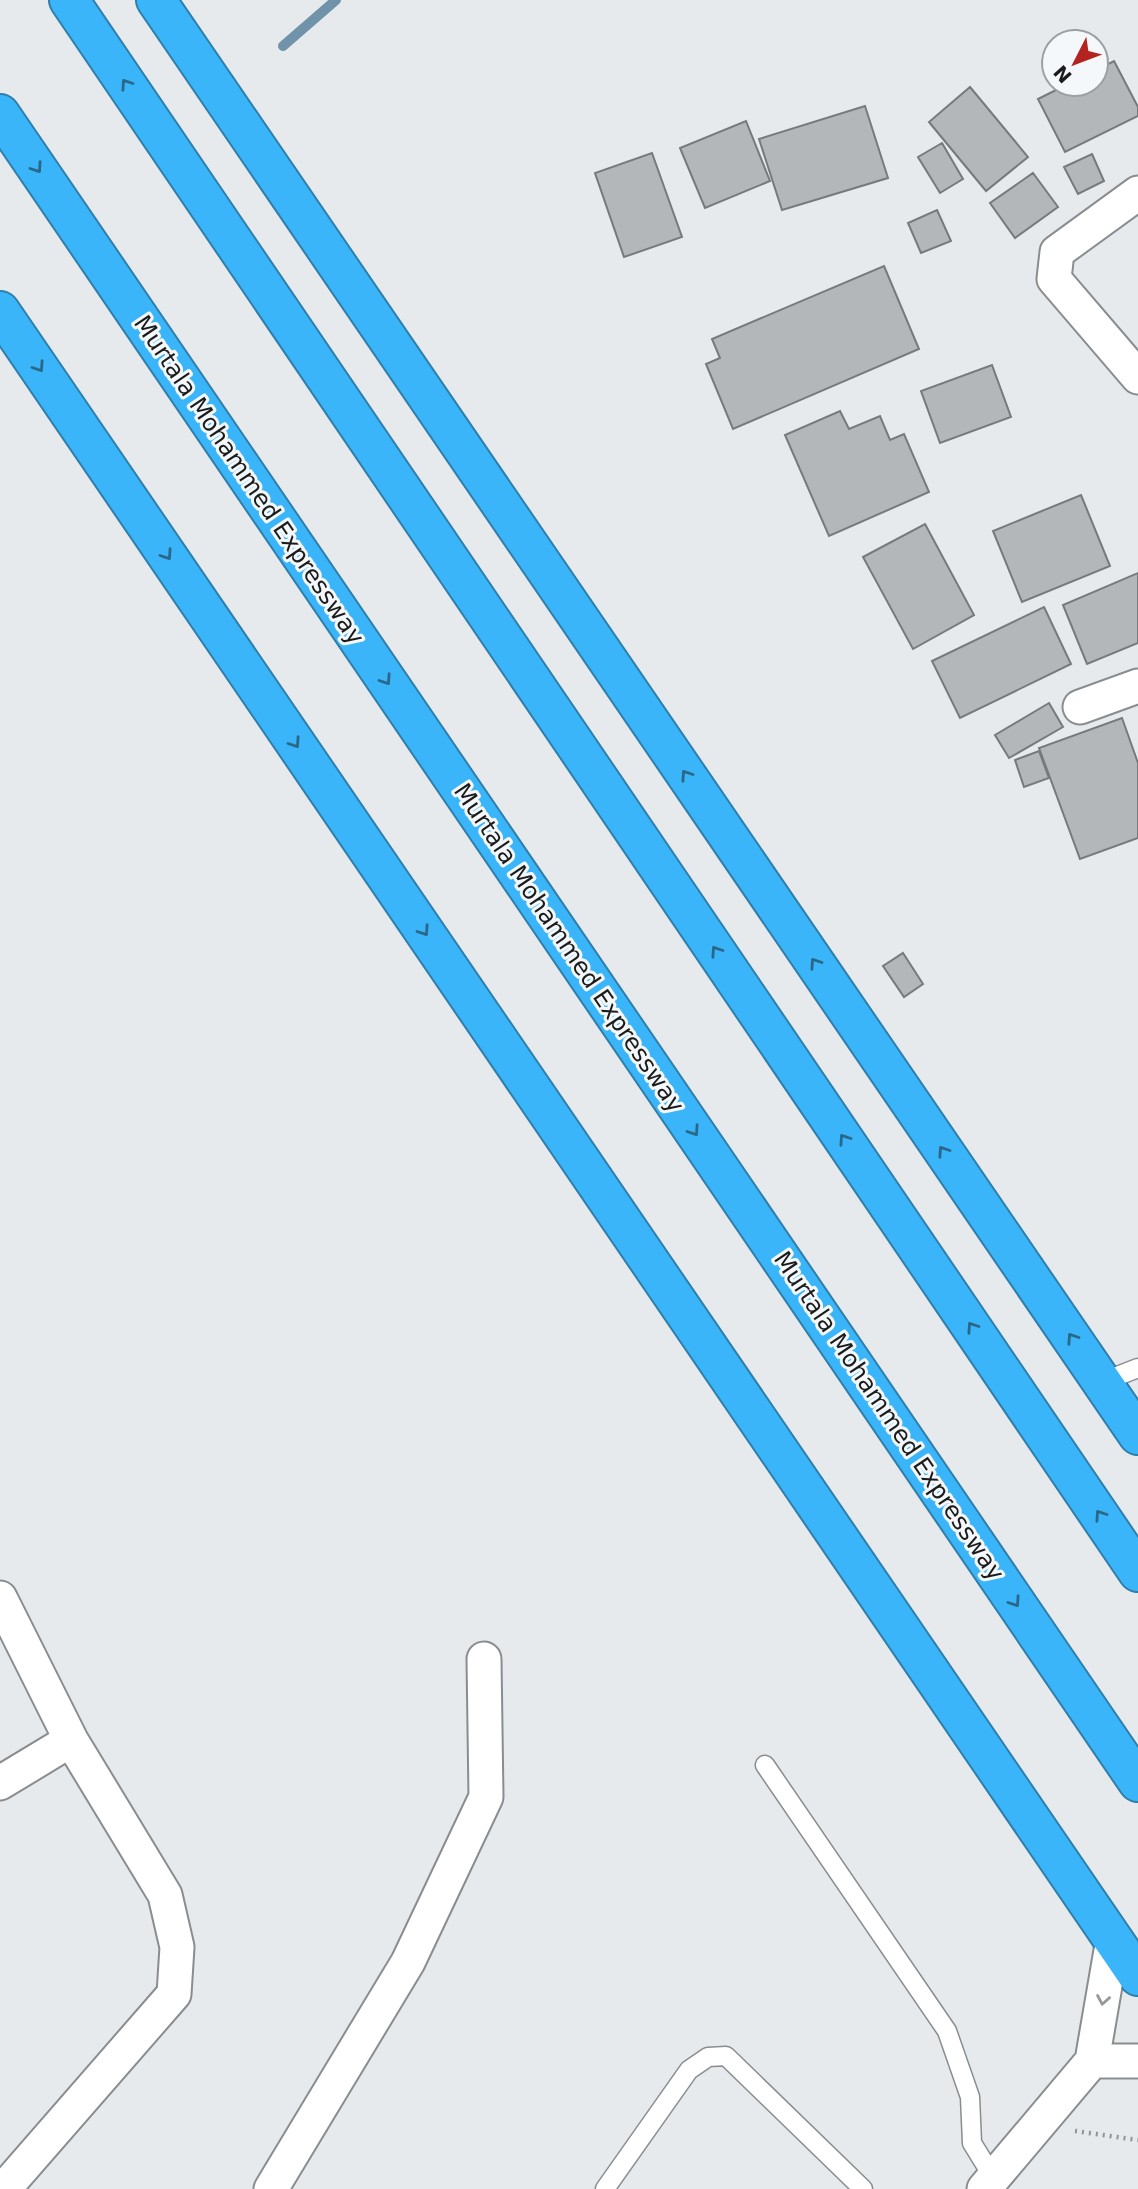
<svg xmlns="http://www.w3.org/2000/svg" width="1138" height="2189" font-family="'DejaVu Sans',sans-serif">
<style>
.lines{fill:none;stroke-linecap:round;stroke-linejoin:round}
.stream{stroke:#7193aa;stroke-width:10}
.building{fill:#b4b7b9;stroke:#777a7c;stroke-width:2}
.lane-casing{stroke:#8a8d8f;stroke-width:21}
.street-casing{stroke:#8a8d8f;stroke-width:37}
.highway-casing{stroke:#2f7fab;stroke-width:42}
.path{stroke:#919395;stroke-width:4.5;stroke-dasharray:2 5;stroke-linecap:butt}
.lane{stroke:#fff;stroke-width:18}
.street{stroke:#fff;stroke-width:33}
.highway{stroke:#3bb5f9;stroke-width:38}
.oneway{stroke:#2a688a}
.oneway2{stroke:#989898}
.labels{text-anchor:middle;stroke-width:6;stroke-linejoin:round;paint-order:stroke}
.street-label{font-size:24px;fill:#1a1b1b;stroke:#f5f8fa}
</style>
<rect width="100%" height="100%" fill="#e7eaed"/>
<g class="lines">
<!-- stream -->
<path class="stream" d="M 283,46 L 336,0"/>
</g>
<!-- building -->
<path class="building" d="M 1114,61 L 1138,107 L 1138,116 L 1065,152 L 1038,99 L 1068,84 L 1096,84 L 1096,70 Z
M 970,87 L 1028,157 L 986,191 L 929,122 Z
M 865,106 L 888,178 L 782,210 L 759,139 Z
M 746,121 L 770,181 L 705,208 L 680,148 Z
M 942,143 L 963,179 L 940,193 L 918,157 Z
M 652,153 L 682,237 L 624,257 L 595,173 Z
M 1092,154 L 1104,181 L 1078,194 L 1064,167 Z
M 1033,173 L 1058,207 L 1015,238 L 990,203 Z
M 937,210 L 951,241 L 921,253 L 908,223 Z
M 884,266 L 919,349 L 733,429 L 706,364 L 720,358 L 712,339 Z
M 992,365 L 1011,417 L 940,443 L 921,391 Z
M 840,411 L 849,429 L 880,416 L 890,440 L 904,434 L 929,492 L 829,536 L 785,435 Z
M 1081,495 L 1110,566 L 1022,602 L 993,531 Z
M 925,524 L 974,615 L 913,649 L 863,557 Z
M 1138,573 L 1138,643 L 1087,664 L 1063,605 Z
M 1044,607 L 1071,664 L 960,718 L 932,661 Z
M 1049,703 L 1063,727 L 1009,758 L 995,735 Z
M 1122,718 L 1138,763 L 1138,838 L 1080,859 L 1039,748 Z
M 1039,751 L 1049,778 L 1024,787 L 1015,760 Z
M 903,953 L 923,984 L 904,997 L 883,966 Z"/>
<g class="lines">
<defs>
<path id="lane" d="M 1102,1382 L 1138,1368
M 765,1765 L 947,2031 L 970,2097 L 972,2143 L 993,2177
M 605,2189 L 689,2070 L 708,2057 L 726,2056 L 863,2189"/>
<path id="street" d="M 1138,193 L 1057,252 L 1054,279 L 1138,377
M 1080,707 L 1138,686
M 0,1598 L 71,1740 L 165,1895 L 177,1947 L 174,1994 L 4,2189
M 0,1783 L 71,1740
M 1092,2061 L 1138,2061
M 271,2189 L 408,1962 L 486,1797 L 484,1659
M 984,2189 L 1092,2061 L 1113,1939"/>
<path id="highway" d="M 69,0 L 1138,1572
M 156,0 L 1138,1435
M 0,114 L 1138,1782
M 0,311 L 1138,1976"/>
</defs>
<!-- lane casing -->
<use href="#lane" class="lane-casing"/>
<!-- street casing -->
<use href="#street" class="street-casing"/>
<!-- highway casing -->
<use href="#highway" class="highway-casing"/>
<!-- path -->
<path class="path" d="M 1075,2131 L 1138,2140"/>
<!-- lane -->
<use href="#lane" class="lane"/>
<!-- street -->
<use href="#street" class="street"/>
<!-- highway -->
<use href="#highway" class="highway"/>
</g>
<!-- one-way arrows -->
<defs><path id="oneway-chevron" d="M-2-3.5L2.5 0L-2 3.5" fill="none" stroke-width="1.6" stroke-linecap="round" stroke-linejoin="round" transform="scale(1.75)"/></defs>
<g class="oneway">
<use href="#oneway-chevron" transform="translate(126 84) rotate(-124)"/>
<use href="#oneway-chevron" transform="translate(37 168) rotate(56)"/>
<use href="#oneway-chevron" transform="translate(39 367) rotate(56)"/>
<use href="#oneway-chevron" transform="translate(167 555) rotate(56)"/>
<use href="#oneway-chevron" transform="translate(386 680) rotate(56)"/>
<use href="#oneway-chevron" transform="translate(295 743) rotate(56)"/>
<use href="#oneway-chevron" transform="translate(686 775) rotate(-124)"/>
<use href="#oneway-chevron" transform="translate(424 931) rotate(56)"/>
<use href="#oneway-chevron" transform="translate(716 951) rotate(-124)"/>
<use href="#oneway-chevron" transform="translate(815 963) rotate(-124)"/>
<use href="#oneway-chevron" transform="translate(694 1131) rotate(56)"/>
<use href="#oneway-chevron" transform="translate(844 1139) rotate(-124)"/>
<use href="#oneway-chevron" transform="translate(943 1151) rotate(-124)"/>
<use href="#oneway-chevron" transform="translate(972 1327) rotate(-124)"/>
<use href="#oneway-chevron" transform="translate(1072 1338) rotate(-124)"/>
<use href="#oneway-chevron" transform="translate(1100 1515) rotate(-124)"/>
<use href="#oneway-chevron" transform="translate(1015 1602) rotate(56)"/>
</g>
<use class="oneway2" href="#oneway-chevron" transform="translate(1103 2000) rotate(100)"/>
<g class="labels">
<!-- street labels -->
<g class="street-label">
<text transform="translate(249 480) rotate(56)" y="8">Murtala Mohammed Expressway</text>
<text transform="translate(569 948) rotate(56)" y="8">Murtala Mohammed Expressway</text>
<text transform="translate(889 1416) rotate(56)" y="8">Murtala Mohammed Expressway</text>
</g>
</g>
<!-- north arrow -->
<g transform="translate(1075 63) rotate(228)"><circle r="33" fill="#f5f8fa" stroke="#9da0a1" stroke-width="2"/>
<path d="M0-5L12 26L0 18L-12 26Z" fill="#b3231f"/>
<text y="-10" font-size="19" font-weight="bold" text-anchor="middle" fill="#1a1b1b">N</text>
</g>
</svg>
